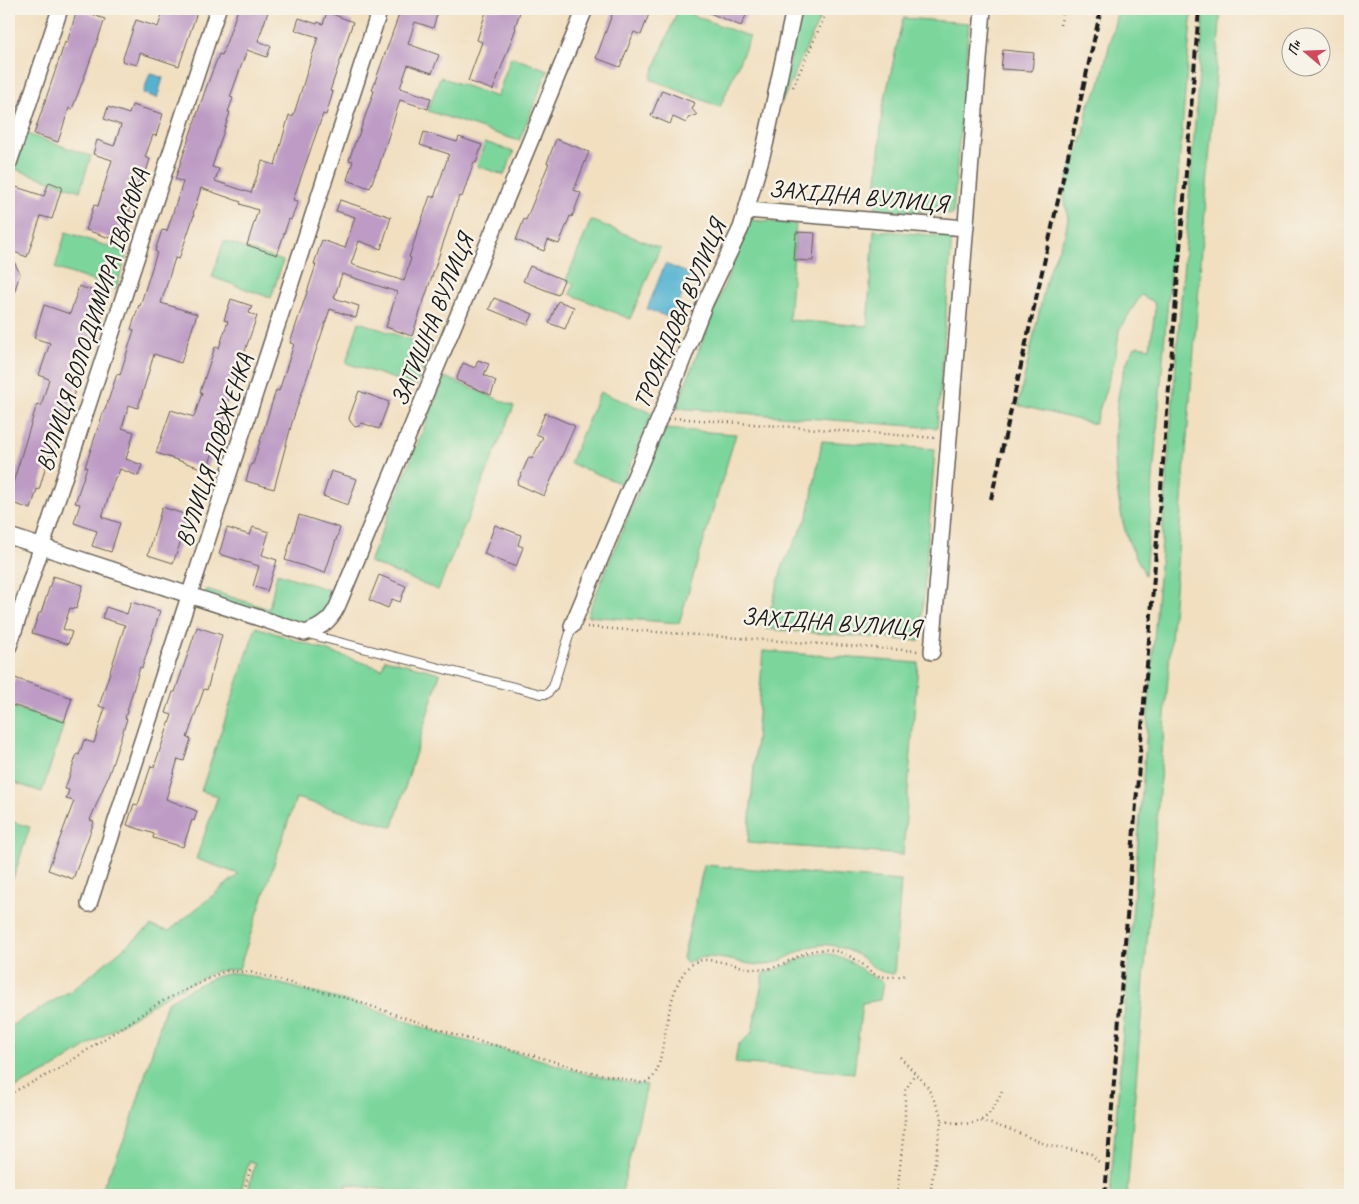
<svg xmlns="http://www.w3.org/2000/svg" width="1359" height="1204" font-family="Caveat,sans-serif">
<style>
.green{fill:#7bd69c;stroke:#4c795c}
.water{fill:#52b3d1;stroke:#376876}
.building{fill:#bd9bc5}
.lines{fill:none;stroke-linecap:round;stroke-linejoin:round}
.lane-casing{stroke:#676055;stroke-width:10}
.street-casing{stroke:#676055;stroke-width:18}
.path{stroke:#676055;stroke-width:2.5;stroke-dasharray:1 4;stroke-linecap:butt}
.lane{stroke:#fff;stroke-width:8}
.street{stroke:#fff;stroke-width:15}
.rail{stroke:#1c1c1c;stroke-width:4;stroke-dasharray:8 4;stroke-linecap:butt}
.labels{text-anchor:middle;stroke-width:5;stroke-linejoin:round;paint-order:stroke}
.street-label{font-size:24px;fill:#1c1c1c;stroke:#f7f3e8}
</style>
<rect width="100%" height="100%" fill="#f7f3e8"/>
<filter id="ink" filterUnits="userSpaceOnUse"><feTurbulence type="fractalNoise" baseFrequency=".02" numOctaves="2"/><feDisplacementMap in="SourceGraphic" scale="10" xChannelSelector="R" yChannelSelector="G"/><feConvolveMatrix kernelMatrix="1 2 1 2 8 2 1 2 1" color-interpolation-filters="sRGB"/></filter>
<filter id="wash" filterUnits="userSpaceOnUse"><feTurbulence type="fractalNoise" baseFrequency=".0096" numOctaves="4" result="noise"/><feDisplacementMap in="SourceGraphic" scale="20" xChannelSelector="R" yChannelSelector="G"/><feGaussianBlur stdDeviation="1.12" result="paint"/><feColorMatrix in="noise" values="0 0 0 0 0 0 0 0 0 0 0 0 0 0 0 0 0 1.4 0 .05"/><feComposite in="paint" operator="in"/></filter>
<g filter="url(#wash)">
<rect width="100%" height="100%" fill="#f1dfc0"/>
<!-- green -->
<path class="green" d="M 677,9 L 750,37 L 720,107 L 650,79 L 678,10 Z
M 801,9 L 824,9 L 780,106 Z
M 1118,9 L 1192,9 L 1145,575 C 1138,560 1129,546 1125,530 C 1112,485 1108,388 1134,348 L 1138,346 L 1150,348 L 1155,310 L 1154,302 L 1141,295 L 1119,330 L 1116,356 L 1095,424 L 1018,405 L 1048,273 L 1065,234 L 1068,218 L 1064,196 L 1068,176 L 1084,134 L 1088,106 L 1099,88 Z
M 1204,9 L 1221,9 L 1127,1195 L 1110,1195 Z
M 903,18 L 969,23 L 953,215 L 875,209 L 882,112 Z
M 511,57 L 548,70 L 519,141 L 428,111 L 440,77 L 497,97 Z
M 27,134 L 91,156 L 80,191 L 15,169 Z
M 485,142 L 514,152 L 504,175 L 477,166 Z
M 591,220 L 660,248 L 630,319 L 570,294 L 574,284 L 566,280 Z
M 750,220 L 796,224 L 789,320 L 867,326 L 874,230 L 952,237 L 937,428 L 676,408 Z
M 66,232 L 127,253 L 116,289 L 55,268 Z
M 224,241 L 283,261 L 271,298 L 212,277 Z
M 359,322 L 432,347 L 416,386 L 346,363 Z
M 445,377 L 514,406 L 438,590 L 369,562 Z
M 600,392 L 652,413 L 622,484 L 570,463 Z
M 664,429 L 736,434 L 679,623 L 587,616 Z
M 822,441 L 935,449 L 920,641 L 765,629 L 783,565 L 808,516 Z
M 277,573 L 335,592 C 325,614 326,617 303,627 L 203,595 L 206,589 L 269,609 Z
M 256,627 L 382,669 L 385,659 L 440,673 L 393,827 L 296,798 L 239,969 L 216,971 L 164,997 L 52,1069 L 9,1091 L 9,1027 L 72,990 L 151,926 L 169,931 L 239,874 L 196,859 L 218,796 L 201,791 Z
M 763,651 L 918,663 L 903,855 L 748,843 Z
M 9,706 L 64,724 L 42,792 L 9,781 Z
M 9,821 L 30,827 L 13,879 L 9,878 Z
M 704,865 L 901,881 L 894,974 C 872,972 871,962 854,953 C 847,949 838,946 829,945 C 803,942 785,965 761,965 C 740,965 703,948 687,964 L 683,958 Z
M 825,953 C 851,956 861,973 883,982 L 880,1000 L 862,1003 L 854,1073 L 735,1063 L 738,1045 L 751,1034 L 753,1027 L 764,973 C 786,969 800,955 825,953 Z
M 239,973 L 364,1006 L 450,1037 L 529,1056 L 582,1073 L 634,1084 L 647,1085 L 621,1195 L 417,1195 L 347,1184 L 344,1195 L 247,1195 L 255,1163 L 249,1161 L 240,1195 L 99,1195 L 128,1132 L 167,1002 C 188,991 214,972 239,973 Z"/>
<!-- water -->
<path class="water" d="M 150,73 L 163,78 L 157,98 L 143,93 Z
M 665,264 L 690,274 L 673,319 L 647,309 Z"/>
<g id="blocks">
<!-- building -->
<path class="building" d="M 164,9 L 198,9 L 179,66 L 140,53 L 137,65 L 122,61 L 136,20 L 158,27 Z
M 238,9 L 269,9 L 258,41 L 271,46 L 267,57 L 247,50 L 230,97 L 233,98 L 228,112 L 230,112 L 212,167 L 219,169 L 215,181 L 251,193 L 262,161 L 275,165 L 289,115 L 293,117 L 318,37 L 295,30 L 299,18 L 317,24 L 318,22 L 323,24 L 327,12 L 353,22 L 330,91 L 333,92 L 326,115 L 323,114 L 293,200 L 298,201 L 291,220 L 289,219 L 277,255 L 247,245 L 258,210 L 240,204 L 241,202 L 201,188 L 193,214 L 194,215 L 179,259 L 175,258 L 161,303 L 197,314 L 181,363 L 154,354 L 138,408 L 129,405 L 122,428 L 134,432 L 126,459 L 142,465 L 138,476 L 120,469 L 117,477 L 115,477 L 102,517 L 120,523 L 111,552 L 92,546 L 97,531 L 74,523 L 80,504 L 75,503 L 87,467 L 85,467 L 104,410 L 105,410 L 117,374 L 120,375 L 134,330 L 131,329 L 139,305 L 140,306 L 157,252 L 155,251 L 162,230 L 167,231 L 183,182 L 175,179 L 206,88 L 219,54 L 222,55 Z
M 401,9 L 431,9 L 438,11 L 433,28 L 415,22 L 408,44 L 439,55 L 432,73 L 408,65 L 400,88 L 431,98 L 428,109 L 400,100 L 378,169 L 377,169 L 370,188 L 347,180 L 353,161 L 349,160 L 357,137 L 358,137 L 374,91 L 372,90 Z
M 487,9 L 521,9 L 515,27 L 516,28 L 493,90 L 468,81 L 482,42 L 477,40 Z
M 614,9 L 637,9 L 649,14 L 641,35 L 634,32 L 620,67 L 596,58 Z
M 700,9 L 749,9 L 741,26 Z
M 77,10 L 105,19 L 85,75 L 72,109 L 69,108 L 58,142 L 34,134 L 65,42 L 67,43 Z
M 1003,50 L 1034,53 L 1032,71 L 1001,69 Z
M 662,90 L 695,103 L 692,109 L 697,115 L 689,117 L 686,123 L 673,117 L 670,124 L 651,116 Z
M 132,105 L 163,114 L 156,136 L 153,135 L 145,157 L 150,159 L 146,172 L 142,171 L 135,193 L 138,194 L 134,207 L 131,206 L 119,241 L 86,230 L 94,205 L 98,206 L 112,160 L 93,154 L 97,140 L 114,146 L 121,125 L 104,119 L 108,107 L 129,114 Z
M 424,132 L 457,142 L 459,137 L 482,145 L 476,163 L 474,162 L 462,197 L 459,196 L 412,336 L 386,327 L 397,292 L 342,274 L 334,298 L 359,306 L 356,318 L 330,309 L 293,419 L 274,489 L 246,481 L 251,464 L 253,464 L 276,390 L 279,391 L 294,344 L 290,343 L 316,265 L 314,264 L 322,240 L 345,248 L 355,217 L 336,211 L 340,200 L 391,217 L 381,249 L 359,241 L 351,264 L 404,281 L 411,258 L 409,257 L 430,196 L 434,198 L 449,154 L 420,145 Z
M 556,139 L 589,152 L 574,190 L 581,193 L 572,217 L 570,216 L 559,244 L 548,240 L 544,251 L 516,240 L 524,219 L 526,220 L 549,163 L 547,163 Z
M 49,182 L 62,187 L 52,219 L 41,216 L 27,257 L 9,250 L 9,211 L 16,187 L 44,196 Z
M 796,232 L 815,233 L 813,261 L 794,260 Z
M 9,251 L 20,274 L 11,302 L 9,302 Z
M 530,266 L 564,280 L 558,295 L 523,281 Z
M 79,286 L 104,295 L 100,305 L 105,307 L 101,318 L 98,317 L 65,422 L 53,457 L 49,455 L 39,490 L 37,489 L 31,509 L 9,502 L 9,496 L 37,404 L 41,406 L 49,379 L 39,375 L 50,343 L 34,338 L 44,305 L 70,314 Z
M 494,298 L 533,314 L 528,325 L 489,309 Z
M 231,299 L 252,306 L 249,313 L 257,316 L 225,409 L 227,410 L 207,470 L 156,453 L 171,410 L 194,417 L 202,393 L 200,392 L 215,347 L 219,348 L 228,321 L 224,320 Z
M 558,301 L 574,307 L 565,329 L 549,323 Z
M 478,360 L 489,364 L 484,375 L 496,381 L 491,395 L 456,380 L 463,363 L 475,368 Z
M 359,391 L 389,402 L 379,429 L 362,423 L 359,426 L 355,427 L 350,421 L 349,418 Z
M 545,413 L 575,426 L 544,496 L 517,484 L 529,457 L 532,459 L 543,437 L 536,434 Z
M 331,471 L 357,479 L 348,505 L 323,496 Z
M 162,507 L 190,516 L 173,563 L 148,555 Z
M 299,515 L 340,528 L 325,573 L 285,560 Z
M 495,525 L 521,535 L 518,545 L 523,547 L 516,567 L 484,554 Z
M 253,527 L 269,532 L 262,555 L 277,560 L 267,591 L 253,586 L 259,566 L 219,554 L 227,528 L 250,535 Z
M 379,575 L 406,586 L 400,602 L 392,599 L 388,608 L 369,600 Z
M 53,576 L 83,585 L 76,609 L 70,608 L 63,629 L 72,632 L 68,644 L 32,633 L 39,613 L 41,613 Z
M 131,602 L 160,611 L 142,668 L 140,667 L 125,718 L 127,719 L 109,774 L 90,820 L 94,822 L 73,879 L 48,870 L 74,801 L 66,799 L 69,790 L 65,789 L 77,754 L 79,755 L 84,740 L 94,743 L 105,708 L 99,706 L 125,625 L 102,618 L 106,607 L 127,614 Z
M 197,627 L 222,635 L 207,690 L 204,689 L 187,738 L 191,739 L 184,761 L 178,759 L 166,799 L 197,811 L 194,821 L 192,820 L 183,847 L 153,838 L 154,834 L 127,825 L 134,804 L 138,805 L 151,766 L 154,767 L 172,715 L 166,713 L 173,692 L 175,692 Z
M 15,678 L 72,698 L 64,722 L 9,704 L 9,697 Z"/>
</g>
</g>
<g filter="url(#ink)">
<use href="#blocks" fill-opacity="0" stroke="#676055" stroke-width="1"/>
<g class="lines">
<defs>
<path id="lane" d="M 308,634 L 541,694 L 547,694 L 553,687 L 572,626"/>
<path id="street" d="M 9,163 L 60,9
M 747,210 L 966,228
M 9,536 L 305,633 C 323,627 333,619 340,600 L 585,9
M 572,626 L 660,417 L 705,303 L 741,228 L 765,145 L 794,9
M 9,646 L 218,9
M 932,652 L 983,9
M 89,904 L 380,9"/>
</defs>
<!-- lane casing -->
<use href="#lane" class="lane-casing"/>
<!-- street casing -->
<use href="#street" class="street-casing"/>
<!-- path -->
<path class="path" d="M 1060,25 L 1064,9
M 793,87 L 828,9
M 674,418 L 936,438
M 587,627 L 918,651
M 900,1057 L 927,1086 L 942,1116 L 930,1195
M 9,1094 L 57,1070 L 159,1003 L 218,974 L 227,971 L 250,972 L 353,1000 L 462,1037 L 529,1054 L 582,1070 L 642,1083 C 646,1082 649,1081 652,1078 C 659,1071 660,1059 662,1050 C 667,1026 672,970 698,961 C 713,956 746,971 765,969 C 788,967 803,946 830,950 C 841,951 852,957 861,963 C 866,967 870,972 876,975 C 885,978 897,977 906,975
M 942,1121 C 980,1127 987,1124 1003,1089
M 981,1121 L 1009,1129 L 1047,1145 L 1087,1153 L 1091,1154 L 1099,1162
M 243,1195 L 251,1166
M 897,1195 L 905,1121 L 905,1091 L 915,1073"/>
<!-- lane -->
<use href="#lane" class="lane"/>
<!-- street -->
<use href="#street" class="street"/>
<!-- rail -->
<path class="rail" d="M 991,499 L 1101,9
M 1105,1195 L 1199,9"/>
</g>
</g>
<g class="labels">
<!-- street labels -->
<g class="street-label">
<text transform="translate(858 196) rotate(5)" y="8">ЗАХІДНА ВУЛИЦЯ</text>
<text transform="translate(679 314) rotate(-67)" y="8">ТРОЯНДОВА ВУЛИЦЯ</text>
<text transform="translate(92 320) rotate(-72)" y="8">ВУЛИЦЯ ВОЛОДИМИРА ІВАСЮКА</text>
<text transform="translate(432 320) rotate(-68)" y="8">ЗАТИШНА ВУЛИЦЯ</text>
<text transform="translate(214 450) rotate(-72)" y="8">ВУЛИЦЯ ДОВЖЕНКА</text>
<text transform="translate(831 622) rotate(4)" y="8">ЗАХІДНА ВУЛИЦЯ</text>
</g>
</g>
<!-- margin -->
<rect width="1359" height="1204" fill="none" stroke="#f7f3e8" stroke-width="30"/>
<!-- north arrow -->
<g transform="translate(1306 52) rotate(289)"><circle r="24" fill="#f7f3e8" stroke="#9f9d96"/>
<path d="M0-4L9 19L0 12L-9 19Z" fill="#d1495b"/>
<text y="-8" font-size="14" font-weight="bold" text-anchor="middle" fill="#1c1c1c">Пн</text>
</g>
</svg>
